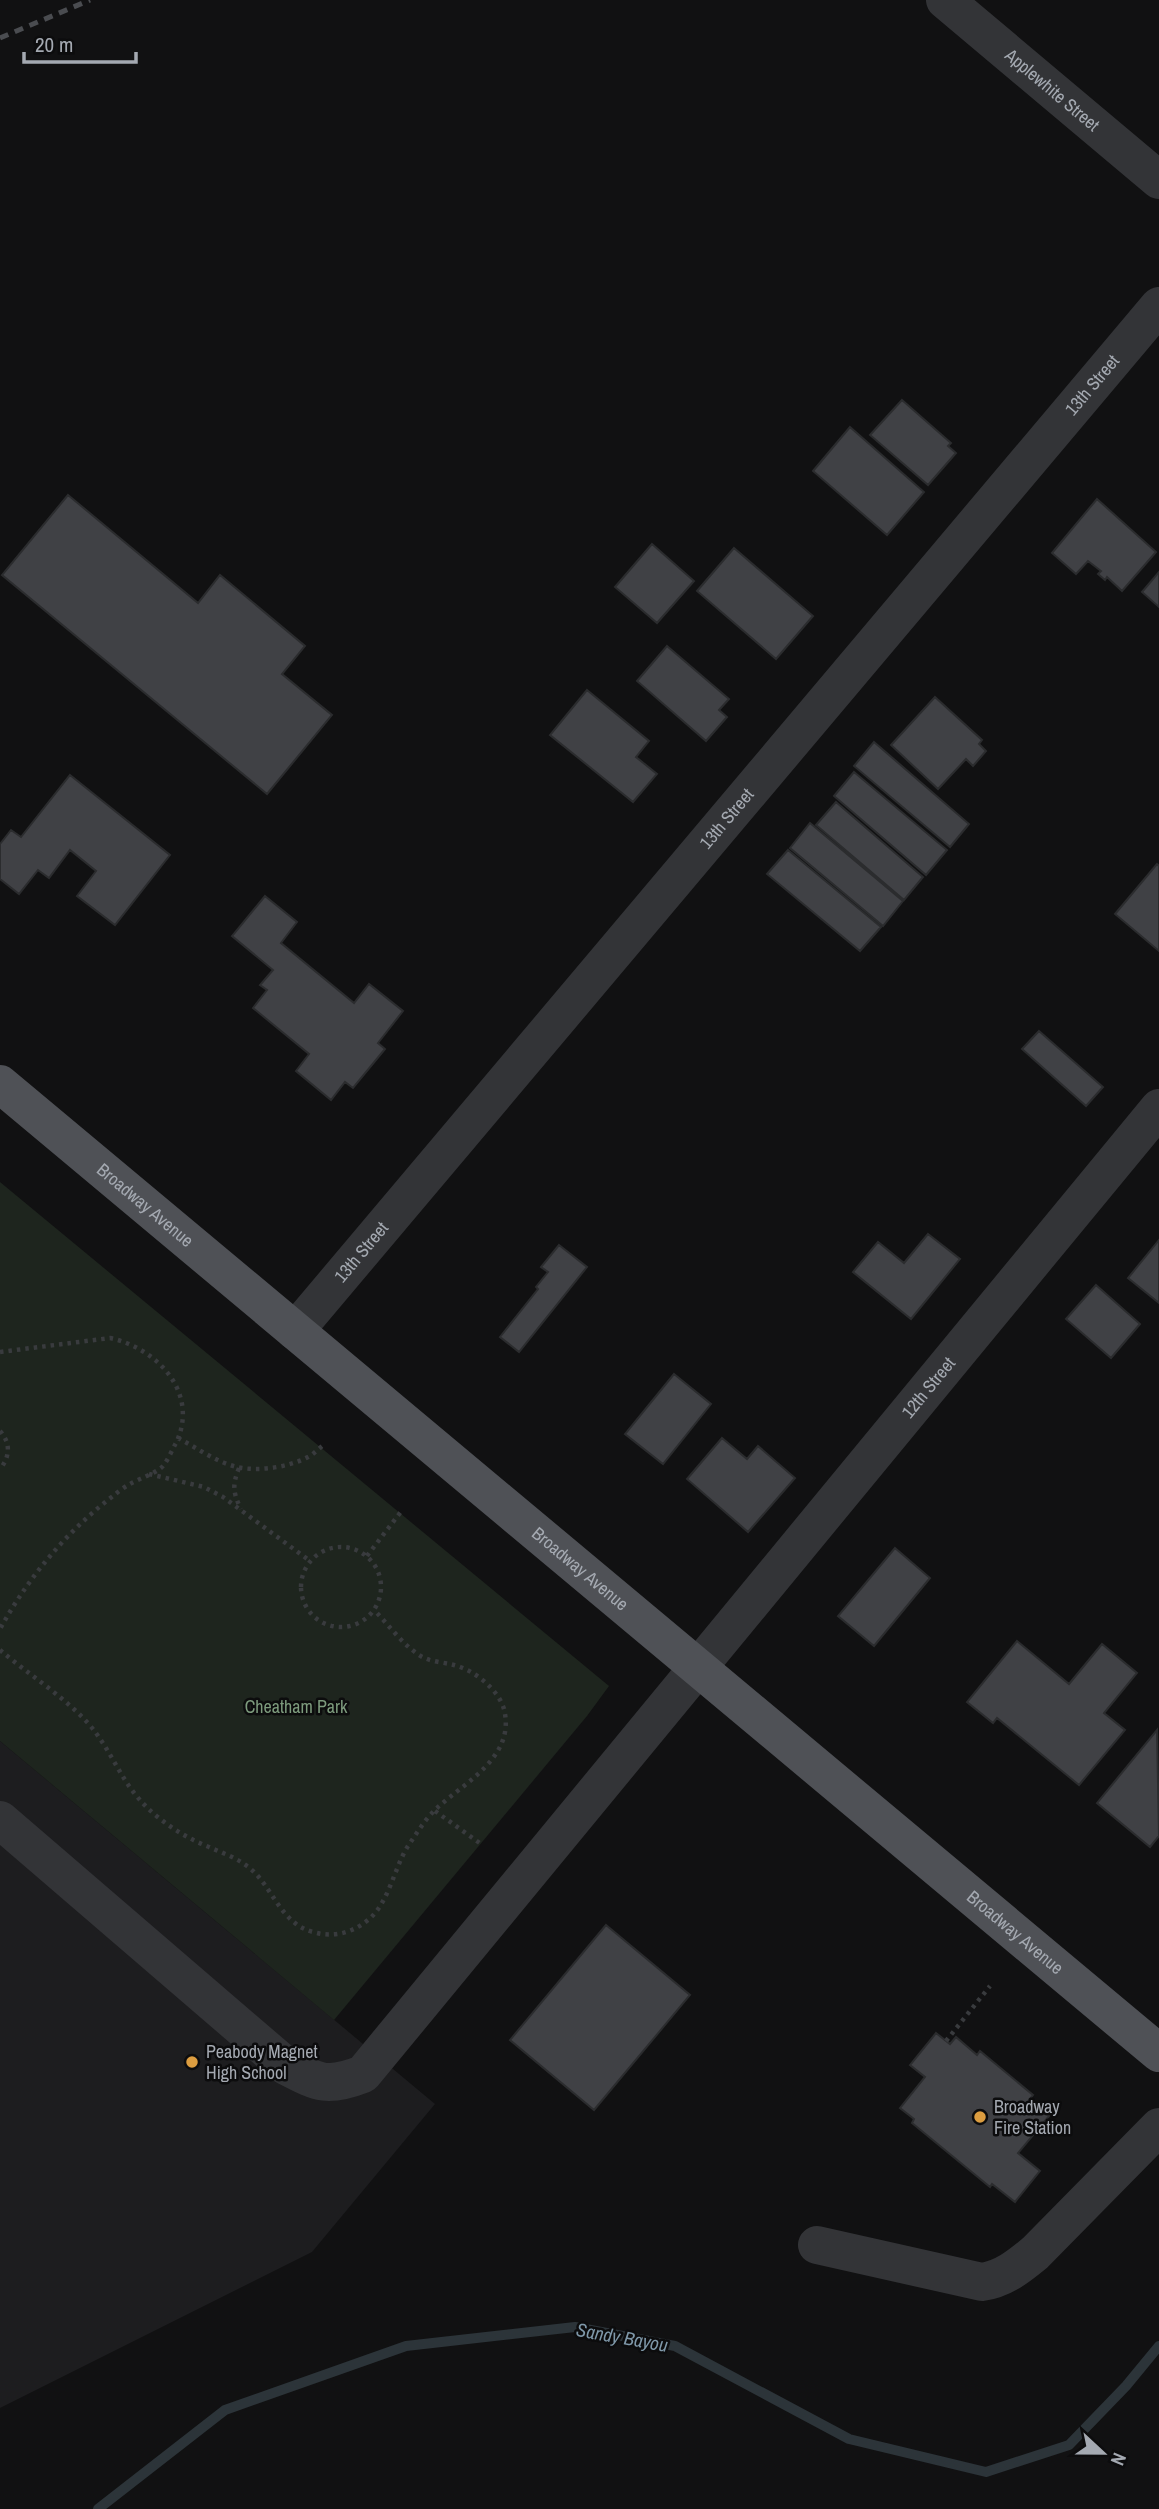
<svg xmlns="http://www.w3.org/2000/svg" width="1159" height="2509" font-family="'Archivo Narrow',sans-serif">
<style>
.built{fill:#1d1d1f}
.green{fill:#1e251e}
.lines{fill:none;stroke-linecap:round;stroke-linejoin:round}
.stream{stroke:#2c3439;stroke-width:10}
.building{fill:#404145;stroke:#2b2c2e;stroke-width:2}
.path{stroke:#393b3e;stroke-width:4.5;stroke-dasharray:3.5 5;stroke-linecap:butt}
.minor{stroke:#333437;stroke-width:38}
.major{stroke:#4f5156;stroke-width:38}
.rail{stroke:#4a4c50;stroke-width:5;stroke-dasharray:9 7;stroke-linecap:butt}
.poi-dot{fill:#dc9d40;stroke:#0c0c0d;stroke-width:2.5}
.labels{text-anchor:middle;stroke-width:5;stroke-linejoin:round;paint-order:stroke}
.street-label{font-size:18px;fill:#a4a9b1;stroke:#0c0c0d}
.park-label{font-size:18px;fill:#7d9b7d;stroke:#0c0c0d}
.poi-label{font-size:18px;fill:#a4a9b1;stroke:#0c0c0d;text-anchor:start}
.water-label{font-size:19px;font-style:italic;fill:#7f98a9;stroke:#0c0c0d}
</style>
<rect width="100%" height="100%" fill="#111112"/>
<!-- built -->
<path class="built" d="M 0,1741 L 435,2104 L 312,2252 L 0,2408 Z"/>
<!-- green -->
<path class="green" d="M 0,1182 L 609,1686 L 587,1716 L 334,2020 L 0,1741 Z"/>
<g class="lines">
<!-- stream -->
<path class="stream" d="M 98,2509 L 225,2410 L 406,2346 L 575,2327 L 675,2346 L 849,2439 L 986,2472 L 1069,2445 L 1126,2386 L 1159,2346"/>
</g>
<!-- building -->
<path class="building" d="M 902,400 L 951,443 L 948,446 L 956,453 L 928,485 L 870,435 Z
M 850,427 L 924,492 L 887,535 L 813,471 Z
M 68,495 L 198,603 L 220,575 L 305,646 L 282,674 L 332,715 L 267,794 L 2,575 Z
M 1097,499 L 1156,552 L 1122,591 L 1107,577 L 1105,580 L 1098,574 L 1101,571 L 1088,561 L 1076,574 L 1052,553 Z
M 652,544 L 694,581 L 657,623 L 615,587 Z
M 734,548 L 813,616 L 776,659 L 697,591 Z
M 1159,572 L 1159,607 L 1142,592 Z
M 667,646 L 729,699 L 719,710 L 727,717 L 706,741 L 637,681 Z
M 587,690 L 649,741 L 636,757 L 657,774 L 633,802 L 550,735 Z
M 935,697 L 982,740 L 979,744 L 986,751 L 973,766 L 966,759 L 938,789 L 891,745 Z
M 874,742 L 969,824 L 950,847 L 854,766 Z
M 854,772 L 947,850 L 926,875 L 834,796 Z
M 70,775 L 170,855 L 115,925 L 77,896 L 96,871 L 70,850 L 49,878 L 38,870 L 19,894 L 0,879 L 0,844 L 11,830 L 21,837 Z
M 836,802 L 923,877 L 904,900 L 816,825 Z
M 810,823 L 903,901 L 883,926 L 790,848 Z
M 788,850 L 881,927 L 860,951 L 767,874 Z
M 1157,864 L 1159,866 L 1159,951 L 1115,914 Z
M 265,896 L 297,922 L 281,943 L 354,1003 L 369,984 L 403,1011 L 378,1043 L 385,1049 L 353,1088 L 345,1082 L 331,1100 L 296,1071 L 309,1054 L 253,1008 L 267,990 L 260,985 L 273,970 L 232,936 Z
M 1039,1031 L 1103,1087 L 1086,1106 L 1022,1049 Z
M 928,1234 L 960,1259 L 911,1319 L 853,1272 L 878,1242 L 904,1263 Z
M 1159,1240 L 1159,1303 L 1128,1278 Z
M 559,1245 L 587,1267 L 519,1352 L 500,1337 L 538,1289 L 536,1287 L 548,1272 L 541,1267 Z
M 1096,1285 L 1140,1324 L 1111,1358 L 1066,1319 Z
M 674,1374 L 711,1404 L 663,1464 L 625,1434 Z
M 722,1438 L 747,1459 L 758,1446 L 795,1478 L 748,1532 L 687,1479 Z
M 895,1548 L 930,1578 L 874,1646 L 838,1616 Z
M 1017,1641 L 1069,1684 L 1102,1644 L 1137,1673 L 1104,1713 L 1125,1730 L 1079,1785 L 997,1718 L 993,1723 L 967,1702 Z
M 1157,1730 L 1159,1836 L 1150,1847 L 1097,1803 Z
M 606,1925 L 690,1995 L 594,2110 L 510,2040 Z
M 936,2033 L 950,2044 L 956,2037 L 977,2055 L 980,2051 L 1033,2095 L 1030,2099 L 1050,2115 L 1018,2153 L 1040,2171 L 1015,2202 L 992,2184 L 990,2187 L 912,2123 L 914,2119 L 900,2108 L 925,2077 L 910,2065 Z"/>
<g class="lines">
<!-- path -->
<path class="path" d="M 0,1352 L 110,1338 C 157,1348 200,1393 176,1443 C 172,1450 168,1460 163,1466 C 155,1474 140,1478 130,1484 C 124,1487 118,1492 113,1496 C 66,1532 28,1578 0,1629
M 0,1431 C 11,1443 10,1457 0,1469
M 178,1438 C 197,1448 216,1462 237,1467 C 258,1472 289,1467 308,1457 C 314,1454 319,1448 325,1444
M 239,1468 C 232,1485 233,1493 241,1509
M 149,1474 L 204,1487 L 223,1497 L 310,1561
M301 1587a40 40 0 1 1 80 0a40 40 0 1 1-80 0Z
M 367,1556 L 403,1509
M 0,1650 C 29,1675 74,1703 96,1733 C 119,1765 125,1791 159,1818 C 174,1830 191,1840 209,1847 C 222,1853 235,1857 247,1866 C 272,1884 280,1924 313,1932 C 333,1938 352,1933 368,1920 C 389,1903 394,1868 408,1846 C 417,1833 425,1819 437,1808 C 465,1782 516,1757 504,1709 C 498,1689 474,1670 454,1665 C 443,1662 429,1662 419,1655 C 401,1643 389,1625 374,1610
M 435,1811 L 481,1844
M 946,2041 L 990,1986"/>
<!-- minor -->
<g class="minor">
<path id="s1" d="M 945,0 L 1159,180"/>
<path id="s2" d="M 295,1331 L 1159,306"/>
<path id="s3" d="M 0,1820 L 286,2066 C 319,2083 327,2088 363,2074 L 1159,1108"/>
<path d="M 817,2245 L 982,2282 C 1003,2279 1018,2267 1035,2253 L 1159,2127"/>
</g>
<!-- major -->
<path class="major" id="s4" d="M 0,1084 L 1159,2053"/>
<!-- rail -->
<path class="rail" d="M 0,38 L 90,0"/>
</g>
<!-- markers -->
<g class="poi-dot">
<circle cx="192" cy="2062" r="7"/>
<circle cx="980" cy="2117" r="7"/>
</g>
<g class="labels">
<!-- street labels -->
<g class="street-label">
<text dy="6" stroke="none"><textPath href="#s1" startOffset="140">Applewhite Street</textPath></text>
<text dy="6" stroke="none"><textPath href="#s2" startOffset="1237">13th Street</textPath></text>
<text dy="6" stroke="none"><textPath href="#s2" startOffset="670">13th Street</textPath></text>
<text dy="6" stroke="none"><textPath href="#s4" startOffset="189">Broadway Avenue</textPath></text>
<text dy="6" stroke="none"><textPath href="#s2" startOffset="103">13th Street</textPath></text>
<text dy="6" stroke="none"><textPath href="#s3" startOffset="1348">12th Street</textPath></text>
<text dy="6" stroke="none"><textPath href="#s4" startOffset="756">Broadway Avenue</textPath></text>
<text dy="6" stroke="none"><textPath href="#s4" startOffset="1323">Broadway Avenue</textPath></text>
</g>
<!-- park labels -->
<g class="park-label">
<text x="296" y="1713">Cheatham Park</text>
</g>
<!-- poi labels -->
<g class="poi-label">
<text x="206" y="2058">Peabody Magnet<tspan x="206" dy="21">High School</tspan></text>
<text x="994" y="2113">Broadway<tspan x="994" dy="21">Fire Station</tspan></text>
</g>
<!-- water labels -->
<g class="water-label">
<text transform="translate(622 2337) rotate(10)" y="7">Sandy Bayou</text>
</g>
</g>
<!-- north arrow -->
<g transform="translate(1103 2453) rotate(112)" stroke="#0c0c0d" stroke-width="5" paint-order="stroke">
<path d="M0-5L12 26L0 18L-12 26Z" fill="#a4a9b1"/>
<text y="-10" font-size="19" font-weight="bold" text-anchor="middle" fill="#a4a9b1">N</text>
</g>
<!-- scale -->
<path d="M24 52v10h112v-10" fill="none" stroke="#a4a9b1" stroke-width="3.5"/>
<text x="35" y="52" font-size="21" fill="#a4a9b1" stroke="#0c0c0d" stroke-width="5" paint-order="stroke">20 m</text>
</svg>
